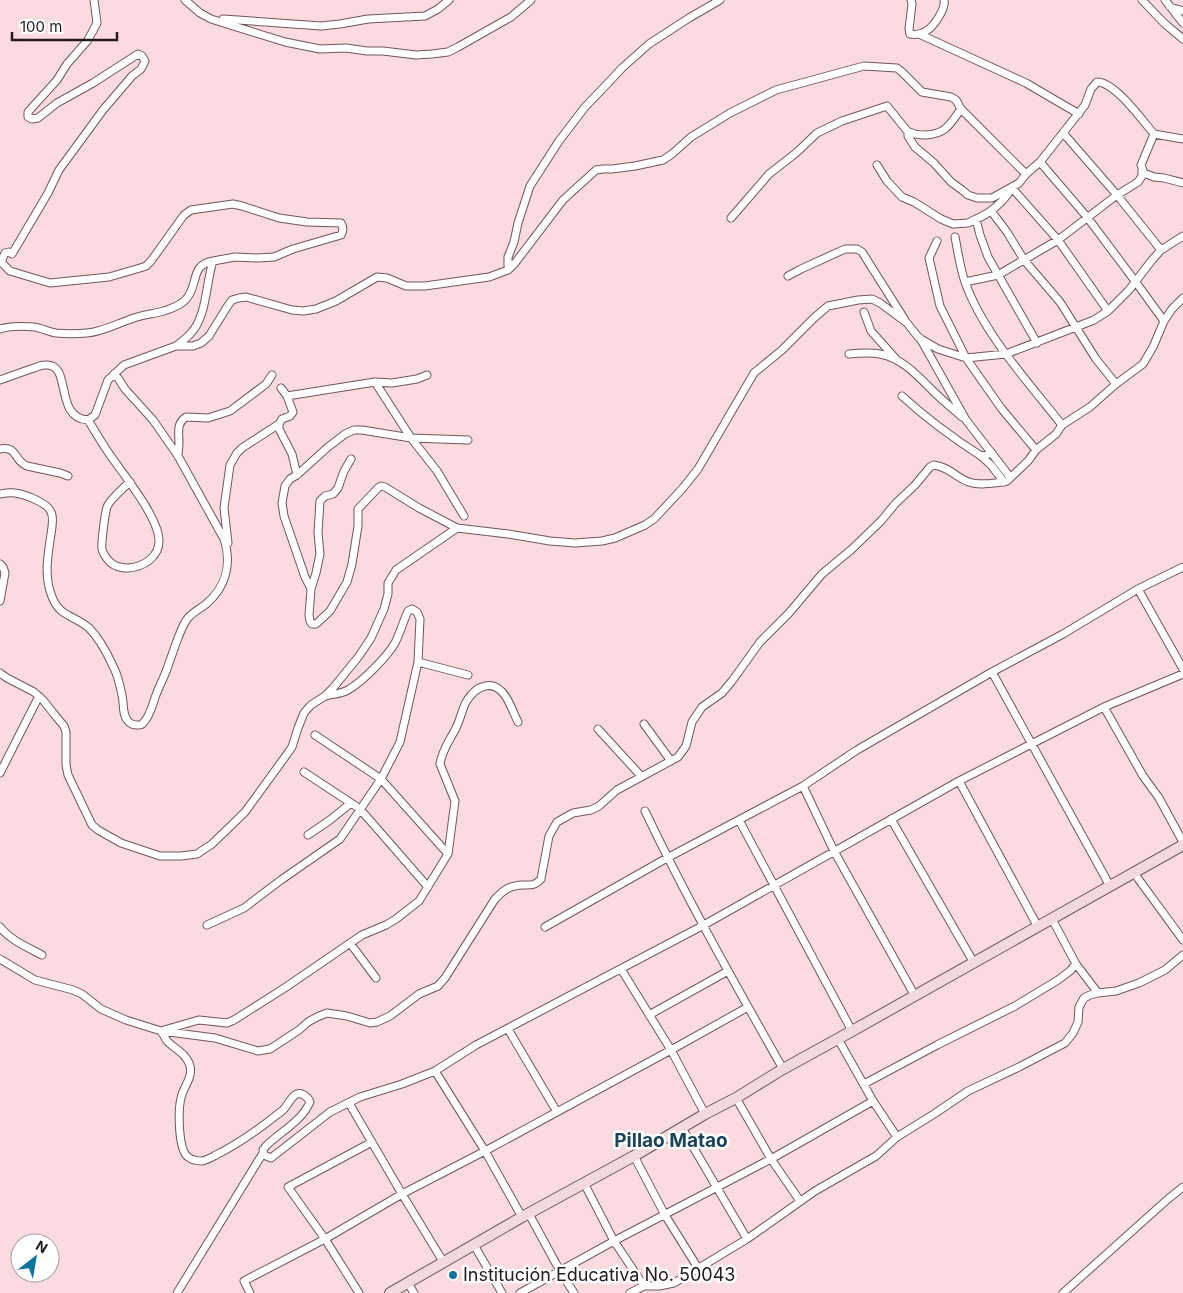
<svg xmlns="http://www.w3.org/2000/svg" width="1183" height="1293" font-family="Inter,sans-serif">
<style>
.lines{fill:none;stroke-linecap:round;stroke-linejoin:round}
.street-casing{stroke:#70565a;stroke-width:9}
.secondary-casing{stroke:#70565a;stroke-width:12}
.street{stroke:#fff;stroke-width:7}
.secondary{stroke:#f1d9de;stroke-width:10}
.poi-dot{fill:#0f74a0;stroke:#fff;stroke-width:2}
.labels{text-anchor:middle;stroke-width:5;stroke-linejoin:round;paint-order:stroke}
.poi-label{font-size:18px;fill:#251a1c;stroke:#fff;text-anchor:start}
.neighbourhood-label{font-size:19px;font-weight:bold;fill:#1a445a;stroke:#fff}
</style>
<rect width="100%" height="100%" fill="#fbdbe0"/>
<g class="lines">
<defs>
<path id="street" d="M 94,0 L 97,23 L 88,40 L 67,64 L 57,80 L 28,112 L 28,117 L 32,119 L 38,118 L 57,103 L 93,83 L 138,54 L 142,56 L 145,61 L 141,69 L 132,76 L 103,110 L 59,170 L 48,193 L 12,254 L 9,252 L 5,253 L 1,262 L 10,271 L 50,283 L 109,277 L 140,268 L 146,266 L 151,261 L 184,215 L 191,210 L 233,204 L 242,206 L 279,218 L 307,222 L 341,223 C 344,228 343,231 341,235 L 293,249 L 274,257 L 257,258 L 235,257 L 213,261 C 206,282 207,316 191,333 C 187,338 181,342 176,346
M 185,0 L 200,13 L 211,19 L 285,42 L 320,49 L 346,48 L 367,51 L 383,51 L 416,55 L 432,54 L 448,52 L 458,47 L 511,17 L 531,0
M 720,0 L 689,18 L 649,44 L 622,68 L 608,83 L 585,107 L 559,141 L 530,186 L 518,223 L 514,242 L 508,257 L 508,270 L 515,263 L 563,200 L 596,170 L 603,169 L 612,169 L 635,166 L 663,160 L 672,154 L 691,137 L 730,113 L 776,90 L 864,66 L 897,68 L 902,72 L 922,92 L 951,97 L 956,100 L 961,109 C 950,124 946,134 926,135 C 920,135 915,135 910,132 L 908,132 L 908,136 L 915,147 L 934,163 L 951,182 L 962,190 L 968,195 L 977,198 L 992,198 L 1019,183 L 1026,174 L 1040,162 L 1085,105 L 1091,89 L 1097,82 C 1115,82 1142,120 1154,134 L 1141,165 L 1144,173 L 1154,177 L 1164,178 L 1183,183
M 911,0 L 912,4 L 909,29 L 910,34 C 915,35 922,34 926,31 C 934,27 946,8 944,0
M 1142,0 L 1164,23 L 1183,39
M 1165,0 L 1183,23
M 1170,7 L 1183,11
M 223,19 L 321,26 L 340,24 L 368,19 L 425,16 L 438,9 L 449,0
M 919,34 L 1026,83 L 1079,114
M 961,109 L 1026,174
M 1064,134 L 1117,195 L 1161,250
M 1154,134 L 1183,139
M 1040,162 L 1087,217 L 1135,281 L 1164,321
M 877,165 L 887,181 L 902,197 L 914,202 L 941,219 L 953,224 L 968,223 L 976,219 L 980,235 L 988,257 L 1037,343
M 991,211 L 1007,232 L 1024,260 L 1060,302 L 1096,359 L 1116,384
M 731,218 L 769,174 L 796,153 L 817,133 L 842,121 L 887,106 L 908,132
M 976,219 C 991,213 1003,202 1012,188 L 1058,240 L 1108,311
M 955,237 C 958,252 960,268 965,282 C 983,333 1029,383 1062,425
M 937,241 L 929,258 L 940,306 L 966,358 L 1001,408 L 1036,450
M 788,276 L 801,269 L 845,249 L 857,249 L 862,252 L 905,320
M 965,282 L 998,275 L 1058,240 L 1117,195 L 1138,182 L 1142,176 L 1142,170
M 864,312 L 871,331 L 896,359
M 0,329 C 10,326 23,326 34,327 C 42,328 49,332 56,333 C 66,334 77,334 87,333 C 102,332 116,324 131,319 C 141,315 153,314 164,311 C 172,308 182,305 187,298 C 199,283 190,265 213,261
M 920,338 L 966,420 L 1010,477
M 849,354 C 859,353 869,352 880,354 C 902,358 918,376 933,391 C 942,400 952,408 962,417
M 0,380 C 11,376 22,372 34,368 C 37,367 41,365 45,365 C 73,362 53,418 88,420 L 95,415 L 108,380 L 124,365 L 176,346 L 193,346 L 201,343 L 209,336 L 227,307 L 232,300 L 239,298 L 246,297 L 292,310 L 303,311 L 316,309 L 336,301 L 377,277 L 387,278 L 406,286 L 425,286 L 489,277 L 508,270
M 375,382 L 411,438 L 437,471 L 464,516
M 281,388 L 287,396 L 375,382 L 392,383 L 417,379 L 427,375
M 287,396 L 293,412 L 290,416 L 282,419 L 279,424 L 279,429 L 292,454 L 297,475
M 902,396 C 926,418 953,438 981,456 L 992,453
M 88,420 C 95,431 101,442 108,452 C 122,473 159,517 159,541 C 159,555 147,564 135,567 C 127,569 116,568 110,562 C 107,559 103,553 102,549 C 101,544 105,513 107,507 C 109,501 124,487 130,482
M 468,440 L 411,438 L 362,430 L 354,430 L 345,434 L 328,447 L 297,475 L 290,479 L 285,486 L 282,503 L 284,516 L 305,577 L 311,589 L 309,615 L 310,621 L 312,624 L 316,624 L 330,611 L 347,582 L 352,564 L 358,526 L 358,509 L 378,488 L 381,486 L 385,487 L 419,508 L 457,528 L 508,534 L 550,541 L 575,543 L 602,541 L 615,538 L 645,525 L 654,519 L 682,489 L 698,469 L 754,373 L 782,350 L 814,318 L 828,306 L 858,300 L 872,299 L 880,303 L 907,323 L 919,338 L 938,349 L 966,358 L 1006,354 L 1094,320 L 1108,311 L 1129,290 L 1152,260 L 1161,250 L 1183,236
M 0,449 C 18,446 13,460 27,466 L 60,473 L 68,476
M 178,456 C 178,451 179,447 179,443 C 179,432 176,424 186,417 L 208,418 L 230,411 L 266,384 L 272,375
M 981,456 L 991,465 L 1004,482
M 0,494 C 5,493 10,492 15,493 C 24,494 48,503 51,512 C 54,518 52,528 51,534 C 48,554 44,575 51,594 C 59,618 73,614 89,628 C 100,639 107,653 113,666 C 118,675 120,686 122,695 C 124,703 122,715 128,721 C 130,724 134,725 138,725 C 141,725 142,725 144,722 C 150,716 153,703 156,695 C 160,684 166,674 169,663 C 172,655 175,646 178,638 C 181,631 183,624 188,618 C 193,612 200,609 206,604 C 226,587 232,564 224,539 L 178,456 L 153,420 L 125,389 L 118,378 L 114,374
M 228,543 L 224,508 L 230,465 L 237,453 L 242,448 L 279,424
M 0,564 L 3,567 L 5,573 L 0,601
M 311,589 L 316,573 L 320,554 L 318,533 L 320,501 L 325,496 L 333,494 L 338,488 L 344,471 L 351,459
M 1138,589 L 1183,669
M 418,662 L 468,675
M 992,672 L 1110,886
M 0,673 L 7,678 L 34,692 L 43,700 L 54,714 L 64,726 L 66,732 L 66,765 L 68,775 L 92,825 L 98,830 L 121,843 L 160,856 L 181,856 L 197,854 L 212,844 L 245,812 L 285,757 L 292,747 L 298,728 L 304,713 L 311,705 L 325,696 L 333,688 L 359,656 L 371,638 L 384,609 L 388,594 L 388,583 L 396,570 L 457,528
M 1104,707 L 1143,776 L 1159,798 L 1183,842
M 644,724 L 671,761
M 598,729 L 641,776
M 315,735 L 381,779 L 448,854
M 304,772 L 360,809 L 428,887
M 0,773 L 39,696
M 959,781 L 1038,927
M 803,786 L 834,851 L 915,996
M 645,811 C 687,899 735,984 783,1069
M 891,819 L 974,963
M 739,820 L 852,1031
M 308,835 L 330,820 L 351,803
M 1134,873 L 1183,940
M 1052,919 L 1076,964 L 1098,993
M 207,925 L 244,908 L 281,880 L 340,839 L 381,779 L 400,742 L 418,662 L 420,619 L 417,612 L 412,609 L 408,611 C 403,622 400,633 395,643 C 387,657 362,682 348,690 C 341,694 333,694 326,696
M 0,927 C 10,940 27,947 42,955
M 545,927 L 667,858 L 803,786 L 857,750 L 992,672 L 1063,634 L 1138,589 L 1183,567
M 350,943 L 376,978
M 0,959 L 35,980 L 73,990 L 82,994 L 101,1009 L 126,1020 L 161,1031 L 215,1038 L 258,1051 L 270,1049 L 299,1030 L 308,1022 L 317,1017 L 327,1013 L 347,1016 L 370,1023 L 377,1022 L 390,1016 L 419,994 L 438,986 L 445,978 L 495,899 C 501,893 507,887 515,886 C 526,883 532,889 541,879 L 549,836 L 557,822 L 573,813 L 591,810 L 599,806 L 617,790 L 678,757 L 686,746 L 692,722 L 702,707 L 722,693 L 732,681 L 760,642 L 789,613 L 822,574 L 852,549 L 881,521 L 895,504 L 915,485 L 930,467 L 934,465 C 950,467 956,478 969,482 C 980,486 992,483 1004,482 L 1007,481 L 1028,461 L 1036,450 L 1056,434 L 1062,425 L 1090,407 L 1116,384 L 1143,364 L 1153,347 L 1164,321 L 1172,309 L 1183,298
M 621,969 L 671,1050 L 705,1114
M 649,1015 L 728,971
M 508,1029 L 557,1112
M 164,1030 L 199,1020 L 227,1023 L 234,1020 L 286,987 L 362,935 L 386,925 L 396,919 L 419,901 L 448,854 L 455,801 L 440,764 C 442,750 450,740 456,728 C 460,720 462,710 466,702 C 476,685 494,678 506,697 C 511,705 514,714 518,722
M 161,1031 C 163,1034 165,1038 167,1041 C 175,1049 187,1054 190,1066 C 193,1078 183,1087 181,1098 C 178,1110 178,1150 188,1157 C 192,1160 198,1161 202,1161 C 207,1160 212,1157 216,1155 C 240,1143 262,1127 283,1110 C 287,1106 290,1099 295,1095 C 301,1091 308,1097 310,1102 C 302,1121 280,1132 266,1146 L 263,1150 L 264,1155 L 271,1158 L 330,1112 L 360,1097 L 402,1084 L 435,1071 L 476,1045 L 702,926 L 959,781 L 1104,707 L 1183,674
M 838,1039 L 873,1101 L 897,1137 L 934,1114 L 968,1091 L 1019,1067 L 1065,1043 L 1073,1033 L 1078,1022 L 1079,1007 L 1084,998 L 1090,995 L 1098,993 L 1116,991 L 1139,983 L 1165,970 L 1183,955
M 435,1071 L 485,1151 L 522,1217
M 864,1084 L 937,1045 L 1015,1006 L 1058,980 L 1070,971 L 1076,964
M 736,1098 L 771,1159 L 800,1201
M 349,1103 L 402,1194 L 444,1263
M 682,1128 L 747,1239
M 634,1156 L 665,1215 L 698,1268
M 584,1183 L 614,1241 L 644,1286
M 529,1214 L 560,1271 L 574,1293
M 474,1245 L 502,1293
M 408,1283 L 414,1293
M 177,1293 L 263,1153
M 250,1293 L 244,1281 L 325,1239 L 402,1194 L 485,1151 L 671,1050 L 748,1007
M 359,1293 L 325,1239 L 288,1187 L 372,1142
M 520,1293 L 614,1241 L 771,1159 L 873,1101
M 630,1293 L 644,1286 L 659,1286 L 674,1283 L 747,1239 L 815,1191 L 876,1156 L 897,1137
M 1063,1293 L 1168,1199 L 1183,1187"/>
<path id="secondary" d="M 390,1293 L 522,1217 L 634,1156 L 705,1114 L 736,1098 L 783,1069 L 852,1031 L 1183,845"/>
</defs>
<!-- street casing -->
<use href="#street" class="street-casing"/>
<!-- secondary casing -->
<use href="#secondary" class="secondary-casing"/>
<!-- street -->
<use href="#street" class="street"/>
<!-- secondary -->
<use href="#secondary" class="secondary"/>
</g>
<!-- markers -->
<circle class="poi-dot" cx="453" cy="1275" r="5"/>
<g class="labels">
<!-- poi labels -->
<g class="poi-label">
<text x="463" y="1281">Institución Educativa No. 50043</text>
</g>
<!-- neighbourhood labels -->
<g class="neighbourhood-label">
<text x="671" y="1147">Pillao Matao</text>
</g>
</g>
<!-- north arrow -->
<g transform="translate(35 1258) rotate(31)"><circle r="24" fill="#ffffff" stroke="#a8a3a4"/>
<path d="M0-4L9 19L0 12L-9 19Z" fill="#0f74a0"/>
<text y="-8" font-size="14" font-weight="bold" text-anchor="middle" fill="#251a1c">N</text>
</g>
<!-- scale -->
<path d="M12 32v8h105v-8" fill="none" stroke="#251a1c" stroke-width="2.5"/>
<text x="20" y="32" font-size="15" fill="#251a1c" stroke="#ffffff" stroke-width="4" paint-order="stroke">100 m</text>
</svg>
